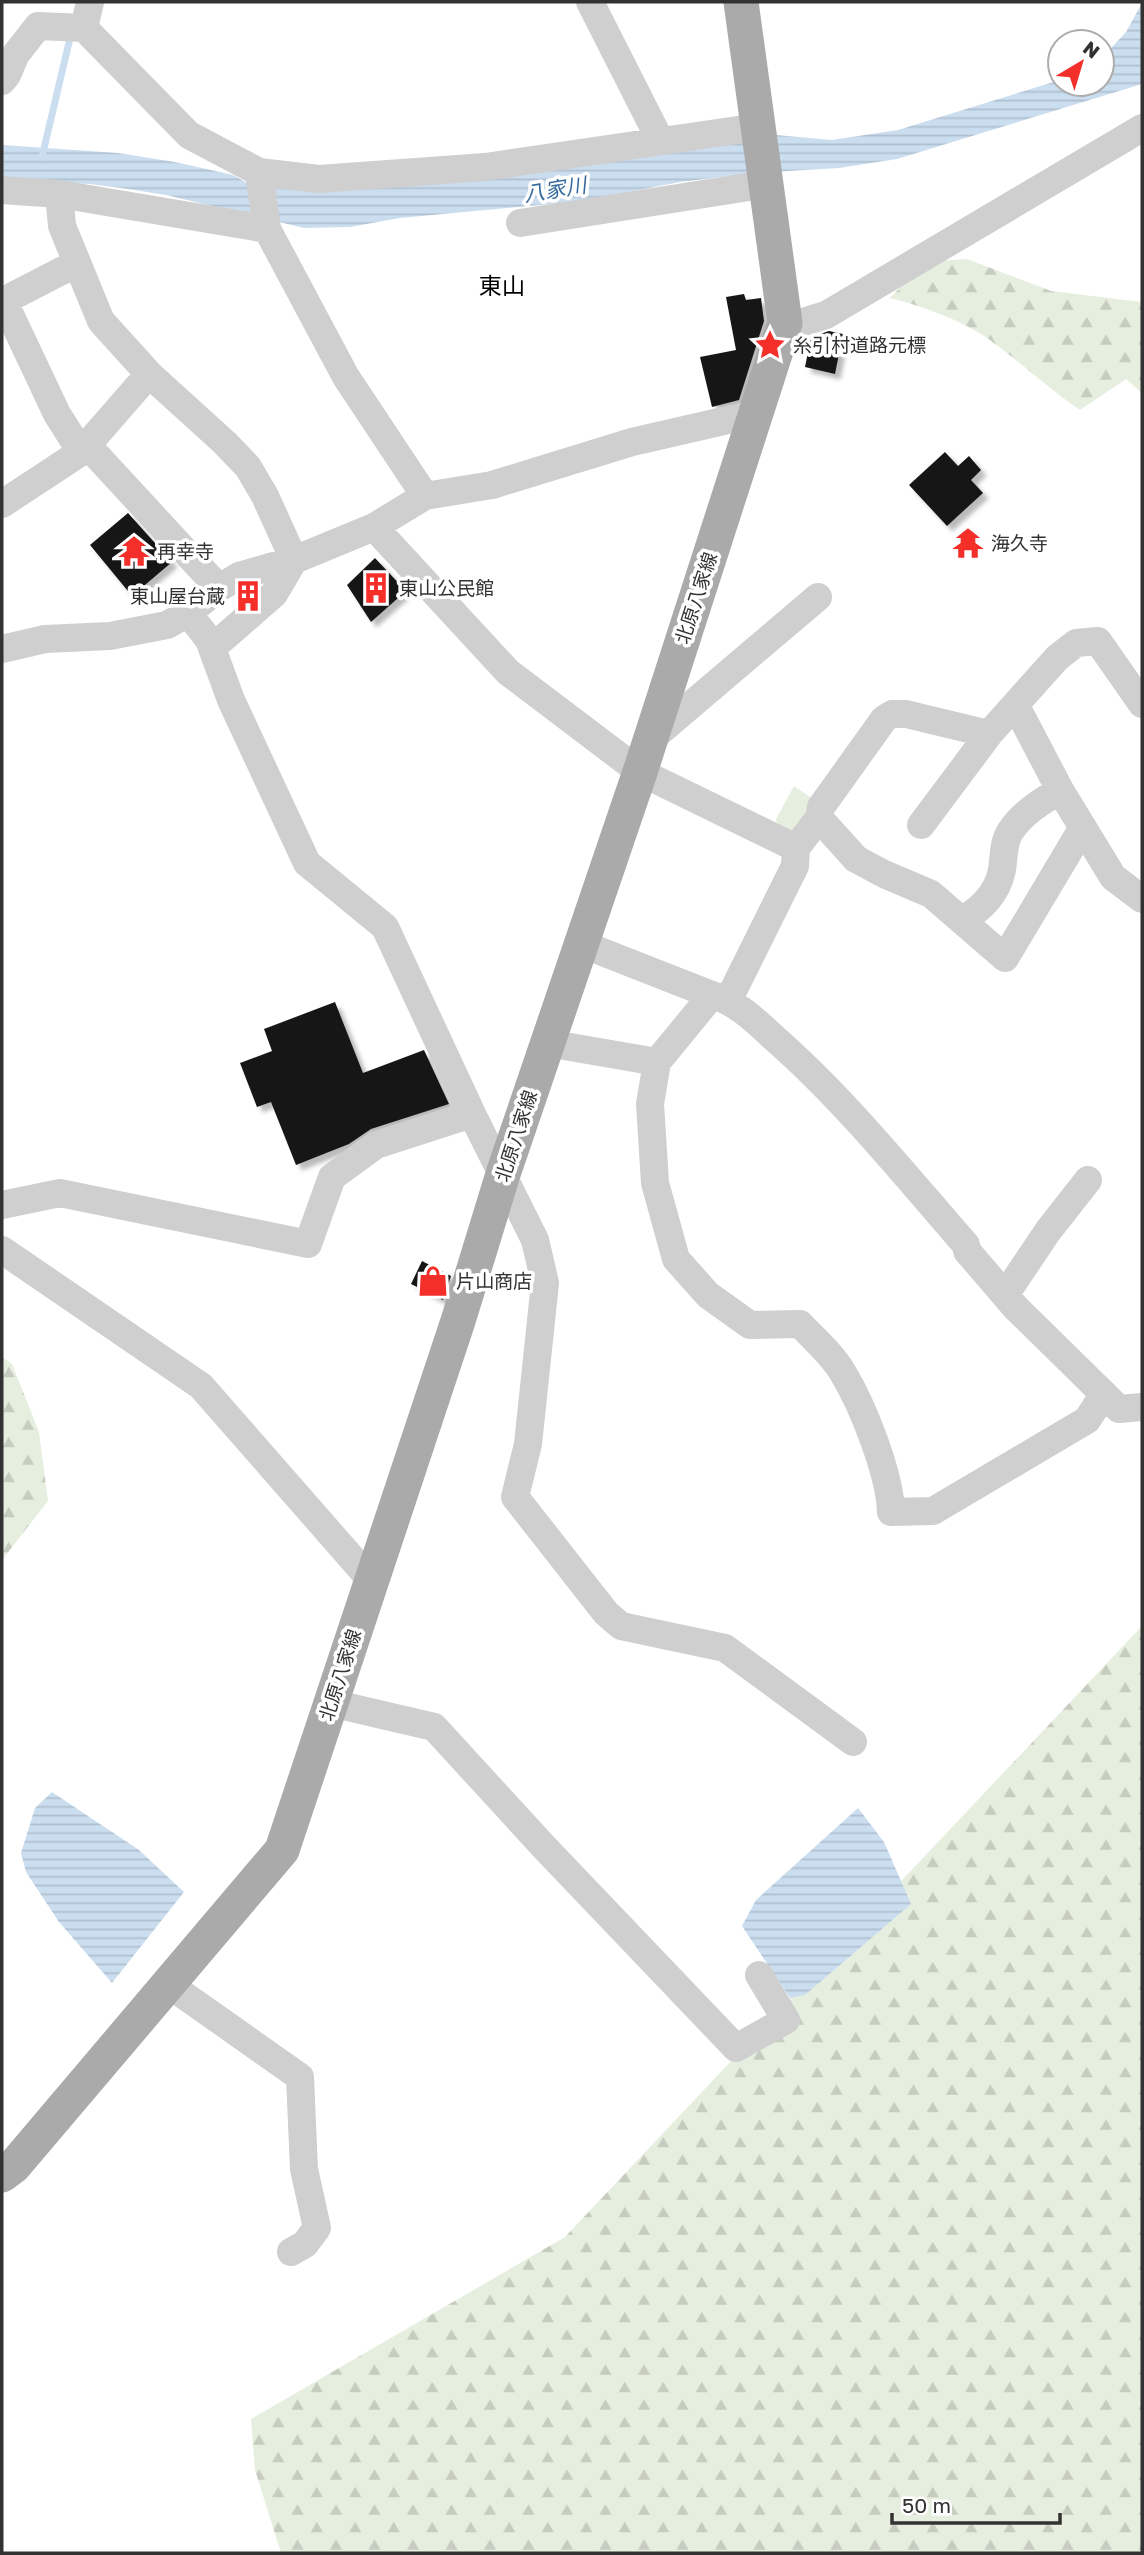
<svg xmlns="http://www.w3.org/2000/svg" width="1144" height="2555" font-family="'Golos Text','Noto Sans JP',sans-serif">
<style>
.forest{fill:url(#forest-firs)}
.green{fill:#e6efdf}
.water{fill:url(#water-rules)}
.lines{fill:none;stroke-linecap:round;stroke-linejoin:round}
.stream{stroke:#cbdef0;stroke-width:7}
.building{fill:#191919;filter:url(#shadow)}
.minor{stroke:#cfcfcf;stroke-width:28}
.major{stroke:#aaa;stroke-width:35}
.labels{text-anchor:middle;stroke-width:7;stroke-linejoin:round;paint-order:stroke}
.poi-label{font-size:19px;fill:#323232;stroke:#fff;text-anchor:start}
.street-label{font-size:19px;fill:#323232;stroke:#fff}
.water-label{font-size:21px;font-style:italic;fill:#376b9d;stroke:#fff}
.quarter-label{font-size:23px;fill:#000;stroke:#fff}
</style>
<defs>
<pattern id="forest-firs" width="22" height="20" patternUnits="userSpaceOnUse" patternTransform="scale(1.75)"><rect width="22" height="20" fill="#e6efdf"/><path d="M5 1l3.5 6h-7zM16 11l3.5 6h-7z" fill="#c6cdc0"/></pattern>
<pattern id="water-rules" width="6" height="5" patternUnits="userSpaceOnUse" patternTransform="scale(1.75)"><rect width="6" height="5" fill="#cbdef0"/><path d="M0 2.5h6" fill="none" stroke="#afbfce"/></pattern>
<filter id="shadow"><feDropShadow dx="5.5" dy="5.5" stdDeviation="2" flood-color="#0004"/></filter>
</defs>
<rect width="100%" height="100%" fill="#fff"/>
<!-- forest -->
<path class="forest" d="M 967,259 L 1051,291 L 1142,302 L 1142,393 L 1126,379 L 1080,410 C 1050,390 1024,365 994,343 C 965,321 925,307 890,298 L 925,262 Z
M 2,1357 L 12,1364 L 39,1432 L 48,1501 L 2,1560 Z
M 1142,1626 L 1142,2553 L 281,2553 L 255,2470 L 251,2419 L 565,2237 Z"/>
<!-- green -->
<path class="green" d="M 794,786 L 816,801 L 799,836 L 778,833 L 776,819 Z"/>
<!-- water -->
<path class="water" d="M 1142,3 L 1142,84 L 897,159 L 839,168 L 755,173 L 680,182 L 582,201 L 400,218 L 350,227 L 304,228 L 166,195 L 128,189 L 90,184 L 2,181 L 2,145 L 118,153 L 175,162 L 233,175 L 251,185 L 776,135 L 832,140 L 898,130 L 1060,80 L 1060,84 L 1102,84 L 1102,58 L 1126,32 Z
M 52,1792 L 139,1850 L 184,1892 L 112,1983 L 59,1922 L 26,1872 L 21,1853 L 35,1808 Z
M 858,1808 L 884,1842 L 911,1904 L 805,1995 L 790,1998 L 742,1926 L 756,1900 Z"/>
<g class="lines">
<!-- stream -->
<path class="stream" d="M 42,157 L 70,38"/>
</g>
<!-- building -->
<path class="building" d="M 744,294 L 746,300 L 761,298 L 764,321 L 739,400 L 712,407 L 700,357 L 736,350 L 726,297 Z
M 829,331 L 843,334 L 835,374 L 805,367 L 811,337 Z
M 945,452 L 958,466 L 969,456 L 981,470 L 971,480 L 983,493 L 947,526 L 909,485 Z
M 128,513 L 172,562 L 132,596 L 90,545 Z
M 375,558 L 406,591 L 371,622 L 347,585 Z
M 335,1002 L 363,1073 L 424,1050 L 449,1104 L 371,1129 L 349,1144 L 296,1165 L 271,1102 L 257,1107 L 240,1063 L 272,1051 L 264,1029 Z
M 422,1261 L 451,1276 L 443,1300 L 411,1284 Z"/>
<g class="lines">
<!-- minor -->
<path class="minor" d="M 90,2 L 84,28 L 189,135 L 259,172 L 319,179 L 485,167 L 758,127
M 590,2 L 660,140
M 2,81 L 7,75 L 16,54 L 38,26 L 84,28
M 259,172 L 267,229 L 346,377 L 425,496
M 2,190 L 59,194 L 267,229
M 59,194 L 62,226 L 101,321 L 149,374 L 225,443 L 248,467 L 265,496 L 294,560 L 274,594 L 212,648
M 520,223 L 767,184
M 77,263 L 9,298 L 6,306 L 57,414 L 81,452
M 785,323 L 803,322 L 826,315 L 1142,128
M 87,445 L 219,588
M 2,504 L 81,452 L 149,374
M 374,527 L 508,672 L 640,772 L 796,848
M 188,613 L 209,640 L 231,700 L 307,863 L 385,927 L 472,1114 L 535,1240 L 545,1283 L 528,1444 L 515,1497 L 606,1613 L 621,1626 L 725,1648 L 853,1742
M 2,649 L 45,639 L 110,636 L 167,625 L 188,613 L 219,588 L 239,576 L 294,560 L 374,527 L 425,496 L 492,485 L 632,442 L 754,414
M 1016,706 L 1060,790 L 1113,877 L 1142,899
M 651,739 L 818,597
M 819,818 L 856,859 L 884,874 L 931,894 L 1005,958 L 1082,829
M 921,825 L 989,734 L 1057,658 L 1076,643 L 1098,641 L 1142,704
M 963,920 C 982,908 997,894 1002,870 C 1004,857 1003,843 1010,832 C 1022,813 1041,802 1060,790
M 582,944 L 712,995
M 728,1001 L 795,866 L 796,848 L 819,818 L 821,807 L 884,719 L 892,714 L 906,714 L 989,734
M 547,1043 L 657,1062
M 2,1205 L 60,1193 L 308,1244 L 332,1177 L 376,1145 L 472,1114
M 2,1250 L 201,1386 L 370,1579
M 1005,1295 L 1048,1231 L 1088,1180
M 1104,1394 L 1087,1420 L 933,1511 L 891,1512 C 890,1474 863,1406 843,1373 C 833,1355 814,1339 800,1324 L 750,1325 L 708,1295 L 676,1259 L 655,1183 L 650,1104 L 657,1062 L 712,995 C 735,1001 756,1021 773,1037 C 844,1099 904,1174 966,1245 L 967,1251 L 1016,1308 L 1119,1409 L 1142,1407
M 331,1703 L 434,1727 L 545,1848 L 736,2048 L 786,2020 L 759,1975
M 168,1984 L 300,2077 L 304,2169 L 317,2228 L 305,2244 L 291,2252"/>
<!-- major -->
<path class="major" d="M 2,2175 L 14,2166 L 282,1850 L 331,1703 L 458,1321 L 503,1174 L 640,772 L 785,323 L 741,2"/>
</g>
<!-- icons -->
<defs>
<symbol id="sight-bare" viewBox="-9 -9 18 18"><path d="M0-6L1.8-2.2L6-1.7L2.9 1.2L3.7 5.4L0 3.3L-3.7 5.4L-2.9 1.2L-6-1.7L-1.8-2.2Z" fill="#f42e29" stroke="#fff" stroke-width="2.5" paint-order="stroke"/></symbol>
<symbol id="temple-bare" viewBox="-9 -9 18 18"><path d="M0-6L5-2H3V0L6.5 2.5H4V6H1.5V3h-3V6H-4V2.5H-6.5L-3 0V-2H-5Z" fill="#f42e29" stroke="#fff" stroke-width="2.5" paint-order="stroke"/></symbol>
<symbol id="building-bare" viewBox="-9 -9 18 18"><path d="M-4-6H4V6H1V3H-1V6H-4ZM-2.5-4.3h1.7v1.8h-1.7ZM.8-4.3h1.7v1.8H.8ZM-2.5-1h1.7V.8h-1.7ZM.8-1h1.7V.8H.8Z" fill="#f42e29" stroke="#fff" stroke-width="2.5" paint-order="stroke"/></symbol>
<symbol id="shop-bare" viewBox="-9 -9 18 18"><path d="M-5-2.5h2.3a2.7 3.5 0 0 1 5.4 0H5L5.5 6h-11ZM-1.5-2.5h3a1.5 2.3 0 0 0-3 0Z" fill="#f42e29" stroke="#fff" stroke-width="2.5" paint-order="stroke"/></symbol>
</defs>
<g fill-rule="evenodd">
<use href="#sight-bare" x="748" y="323" width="44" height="44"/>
<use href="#temple-bare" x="946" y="521" width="44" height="44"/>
<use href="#temple-bare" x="112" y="529" width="44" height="44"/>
<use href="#building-bare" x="354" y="566" width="44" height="44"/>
<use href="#building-bare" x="226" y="574" width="44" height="44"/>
<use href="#shop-bare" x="411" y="1259" width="44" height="44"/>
</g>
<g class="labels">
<!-- poi labels -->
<g class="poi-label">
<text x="793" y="352">糸引村道路元標</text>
<text x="991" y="550">海久寺</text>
<text x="157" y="558">再幸寺</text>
<text x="399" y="595">東山公民館</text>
<text x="225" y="603" text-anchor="end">東山屋台蔵</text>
<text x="456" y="1288">片山商店</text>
</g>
<!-- street labels -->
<g class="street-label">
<text transform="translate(696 598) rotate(-72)" y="7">北原八家線</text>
<text transform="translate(516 1136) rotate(-72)" y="7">北原八家線</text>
<text transform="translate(340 1675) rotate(-72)" y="7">北原八家線</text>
</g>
<!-- water labels -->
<g class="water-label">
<text transform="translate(555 190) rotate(-9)" y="7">八家川</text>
</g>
<!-- quarter labels -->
<g class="quarter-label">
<text x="502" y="294">東山</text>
</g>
</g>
<!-- border -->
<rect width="1144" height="2555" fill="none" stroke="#323232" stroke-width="7"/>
<!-- north arrow -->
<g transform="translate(1081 63) rotate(38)"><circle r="33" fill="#ffffff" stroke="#adadad" stroke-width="2"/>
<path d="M0-5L12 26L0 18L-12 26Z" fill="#f42e29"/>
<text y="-10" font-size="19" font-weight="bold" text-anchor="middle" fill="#323232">N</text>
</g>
<!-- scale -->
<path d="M892 2513v10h168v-10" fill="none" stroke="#323232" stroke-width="3.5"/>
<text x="902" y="2513" font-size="21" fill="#323232" stroke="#ffffff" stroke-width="5" paint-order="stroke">50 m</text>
</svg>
